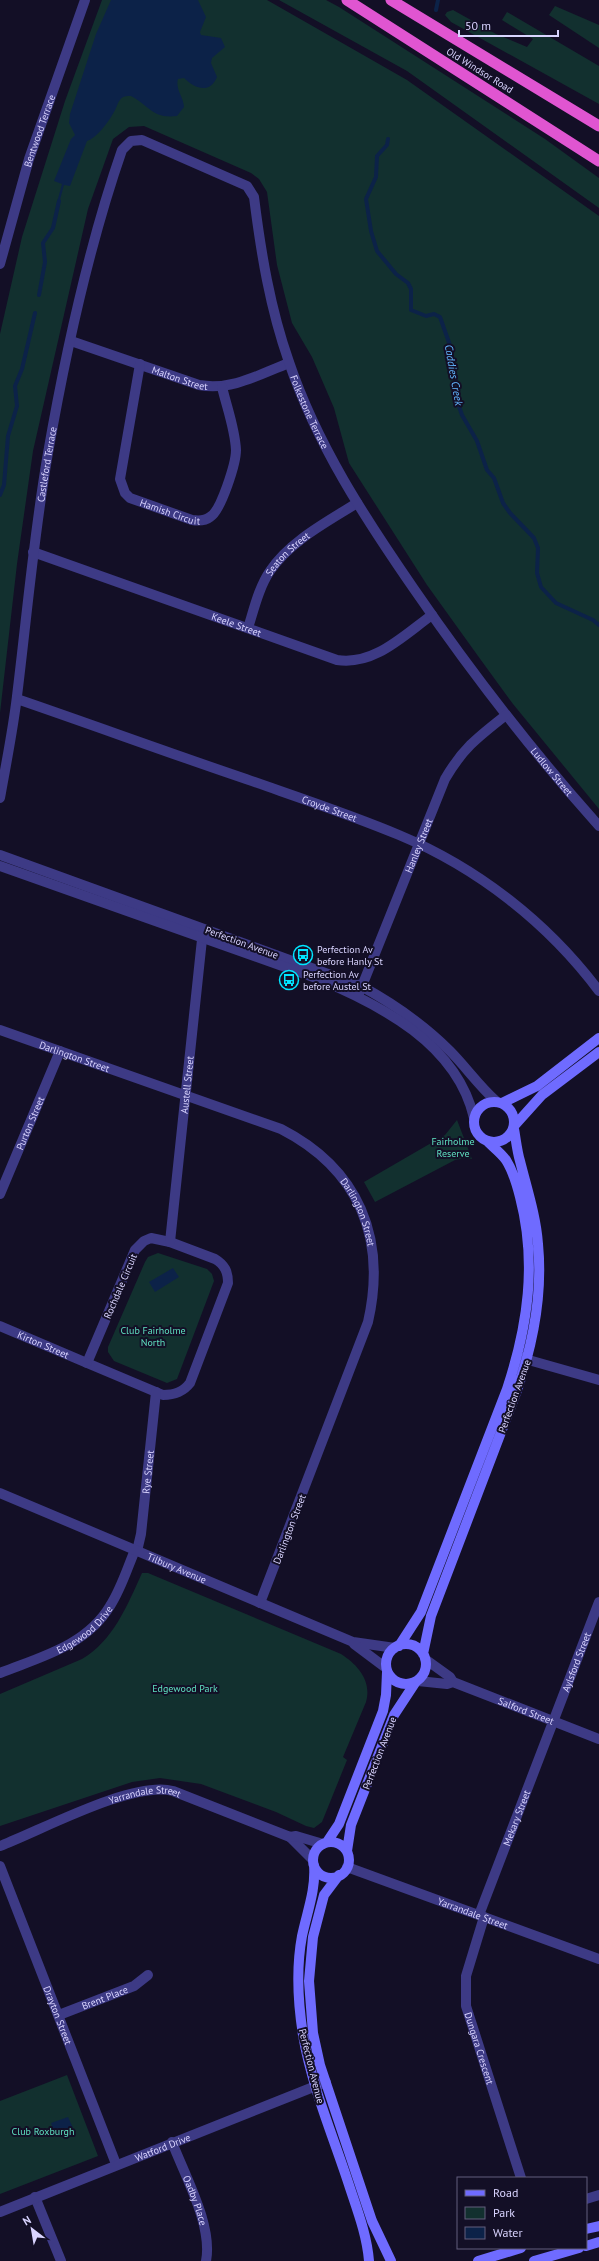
<svg xmlns="http://www.w3.org/2000/svg" width="599" height="2261" font-family="'PT Sans',sans-serif">
<style>
.green{fill:#12302f}
.water{fill:#0c2248}
.lines{fill:none;stroke-linecap:round;stroke-linejoin:round}
.stream{stroke:#0c2248;stroke-width:4}
.minor{stroke:#3d3a85;stroke-width:10}
.tertiary{stroke:#3d3a85;stroke-width:10}
.secondary{stroke:#6f6bff;stroke-width:10}
.trunk{stroke:#e055d1;stroke-width:11}
.labels{text-anchor:middle;stroke-width:4;stroke-linejoin:round;paint-order:stroke}
.street-label{font-size:10px;fill:#d9d4ff;stroke:#130f26}
.poi-label{font-size:10px;fill:#d9d4ff;stroke:#130f26;text-anchor:start}
.park-label{font-size:10px;fill:#5fe0c0;stroke:#130f26}
.water-label{font-size:11px;font-style:italic;fill:#62b6ff;stroke:#130f26}
</style>
<rect width="100%" height="100%" fill="#130f26"/>
<!-- green -->
<path class="green" d="M 102,0 L 267,0 L 407,80 L 599,216 L 599,809 L 513,704 L 478,656 L 427,585 L 349,463 L 334,408 L 312,357 L 292,323 L 277,265 L 267,192 L 259,179 L 251,173 L 144,126 L 129,127 L 113,139 L 88,209 L 33,451 L 17,564 L 0,713 L 0,334 L 22,237 L 65,101 Z
M 279,0 L 326,0 L 339,7 L 545,139 L 599,178 L 599,208 L 407,71 Z
M 555,6 L 599,25 L 599,48 L 549,15 Z
M 453,10 L 496,34 L 527,47 L 533,39 L 502,20 L 507,12 L 599,66 L 599,104 L 451,22 L 445,15 L 447,12 Z
M 457,1120 L 472,1159 L 466,1158 L 455,1160 L 375,1202 L 364,1182 L 445,1135 Z
M 158,1253 L 207,1269 L 212,1274 L 214,1281 L 177,1379 L 167,1383 L 114,1361 L 108,1352 L 108,1347 L 145,1262 L 148,1257 Z
M 142,1573 L 148,1573 L 341,1654 C 358,1665 372,1681 366,1702 L 343,1757 L 347,1760 L 322,1822 L 314,1828 L 306,1826 L 276,1812 L 201,1784 L 160,1778 L 132,1782 L 0,1826 L 0,1694 L 82,1659 C 113,1641 127,1606 142,1573 Z
M 67,2075 L 98,2156 L 0,2194 L 0,2101 Z"/>
<!-- water -->
<path class="water" d="M 111,0 L 198,0 L 206,17 L 200,32 L 201,35 L 221,38 L 225,47 L 212,58 L 211,63 L 217,77 C 210,94 195,89 184,78 L 178,79 C 175,89 184,98 184,107 L 177,116 C 152,119 150,106 131,96 C 127,96 122,96 120,100 C 118,102 117,106 116,108 C 111,119 97,138 87,141 L 70,186 L 64,185 L 58,207 L 56,206 L 62,184 L 54,181 L 71,139 L 75,135 L 69,123 L 70,114 L 96,34 Z
M 173,1268 L 179,1277 L 155,1292 L 149,1282 Z
M 68,2117 L 73,2128 L 55,2135 L 51,2123 Z"/>
<g class="lines">
<!-- stream -->
<path class="stream" d="M 436,10 L 438,0
M 388,139 L 387,145 L 377,156 L 376,177 L 366,199 L 371,231 L 377,251 L 396,274 L 408,283 L 411,289 L 411,310 L 426,316 L 434,314 L 440,317 L 452,351 L 451,359 L 456,377 L 455,395 L 462,415 L 477,441 L 487,470 L 494,478 L 503,503 L 510,513 L 534,538 L 538,548 L 537,573 L 541,587 L 556,603 L 593,620 L 599,625
M 39,295 L 45,262 L 43,243 L 53,228 L 59,201
M 0,495 L 4,485 L 8,436 L 17,406 L 15,386 L 22,369 L 35,313"/>
<!-- minor -->
<g class="minor">
<path id="s1" d="M 0,264 L 29,159 L 85,0"/>
<path id="s2" d="M 71,341 L 199,385 C 232,391 260,374 289,363"/>
<path id="s3" d="M 140,364 L 120,479 L 125,493 L 130,498 L 192,520 C 199,521 205,521 210,517 C 221,511 236,463 236,450 C 235,429 227,408 222,387"/>
<path id="s4" d="M 33,552 L 337,660 C 374,666 404,635 432,615"/>
<path id="s5" d="M 248,628 C 254,609 259,587 270,571 C 290,541 327,522 357,503"/>
<path id="s6" d="M 17,699 C 93,725 169,753 246,779 C 297,797 349,814 399,835 C 478,868 548,923 599,991"/>
<path id="s7" d="M 0,798 C 6,764 13,730 17,696 C 27,615 34,533 48,453 C 66,350 88,248 122,150 L 131,141 L 142,140 L 247,186 L 254,197 C 261,253 270,308 289,362 C 317,445 365,518 414,589 C 471,672 532,751 599,826"/>
<path id="s8" d="M 358,996 L 445,779 C 463,748 478,737 506,715"/>
<path id="s9" d="M 0,1030 L 281,1129 C 359,1169 387,1238 368,1322 L 260,1603"/>
<path id="s10" d="M 0,1194 L 60,1051"/>
<path d="M 151,1238 L 170,1242 L 215,1259 C 225,1265 228,1272 228,1283 L 190,1383 C 183,1392 175,1395 163,1395 L 87,1363 L 135,1250 L 144,1241 Z"/>
<path id="s11" d="M 170,1242 L 203,930"/>
<path id="s12" d="M 0,1326 L 87,1363"/>
<path d="M 518,1357 L 599,1380"/>
<path id="s13" d="M 137,1551 L 141,1534 L 156,1392"/>
<path d="M 425,1659 L 450,1677 L 453,1682"/>
<path id="s14" d="M 0,1673 C 40,1657 86,1646 110,1606 C 121,1589 127,1569 135,1550"/>
<path id="s15" d="M 418,1681 L 447,1684 L 453,1682 L 599,1739"/>
<path id="s16" d="M 0,1866 L 116,2164"/>
<path id="s17" d="M 347,1867 L 599,1959"/>
<path id="s18" d="M 479,1915 L 599,1602"/>
<path id="s19" d="M 484,1917 L 466,1976 L 466,2006 L 521,2178"/>
<path id="s20" d="M 59,2015 L 134,1986 L 148,1975"/>
<path id="s21" d="M 172,2142 C 185,2176 213,2226 206,2261"/>
<path d="M 35,2197 L 61,2261"/>
<path d="M 586,2199 L 599,2195"/>
<path id="s22" d="M 0,2212 L 326,2082"/>
</g>
<!-- tertiary -->
<g class="tertiary">
<path d="M 0,855 L 361,986 C 394,1004 424,1025 450,1051 C 466,1067 479,1086 496,1101"/>
<path d="M 0,866 L 316,978 C 381,1005 457,1044 474,1118"/>
<path id="s23" d="M 0,1493 L 353,1642 L 395,1648"/>
<path d="M 354,1644 L 386,1668"/>
<path d="M 290,1837 L 313,1860"/>
<path id="s24" d="M 0,1846 C 40,1831 133,1780 173,1791 L 290,1837 L 296,1836 L 323,1844"/>
</g>
<!-- secondary -->
<path class="secondary" d="M474 1122a20 20 0 1 1 40 0a20 20 0 1 1-40 0Z
M 502,1103 L 537,1086 L 599,1038
M 515,1125 L 542,1095 L 599,1052
M386 1664a20 20 0 1 1 40 0a20 20 0 1 1-40 0Z
M 399,1646 L 421,1612 L 507,1389 C 528,1326 537,1262 520,1197 C 517,1185 513,1171 506,1160 C 501,1153 493,1147 487,1141
M 423,1654 L 431,1616 L 516,1393 C 533,1345 543,1296 538,1244 C 536,1216 527,1189 520,1161 C 517,1151 516,1140 514,1129
M 327,1842 L 339,1824 L 383,1711 L 386,1695 L 387,1672
M313 1860a18 18 0 1 1 36 0a18 18 0 1 1-36 0Z
M 347,1851 L 351,1825 L 394,1715 L 415,1683
M 314,1865 C 316,1890 307,1912 302,1936 C 296,1968 298,2003 303,2035 C 312,2088 334,2138 350,2188 C 358,2212 367,2236 369,2261
M 339,1875 L 324,1895 L 313,1937 L 309,1981 L 313,2033 L 320,2065 L 372,2221 L 391,2261
M 586,2229 L 599,2226
M 586,2246 L 599,2242
M 478,2261 L 521,2248
M 534,2261 L 579,2248"/>
<!-- trunk -->
<path class="trunk" d="M 347,0 L 599,161
M 391,0 L 599,126"/>
</g>
<!-- icons -->
<defs>
<symbol id="bus-ring" viewBox="-11 -11 22 22"><circle r="9.5" fill="#130f26" stroke="#00e5ff" stroke-width="1.5"/><path d="M-5-6H5V4H4V6H2V4H-2V6H-4V4H-5ZM-3.5-4V0h7V-4ZM-3.5 1.2v1.5H-2V1.2ZM2 1.2v1.5H3.5V1.2Z" fill="#00e5ff"/></symbol>
</defs>
<g fill-rule="evenodd">
<use href="#bus-ring" x="292" y="944" width="22" height="22"/>
<use href="#bus-ring" x="278" y="969" width="22" height="22"/>
</g>
<g class="labels">
<!-- street labels -->
<g class="street-label">
<text transform="translate(480 70) rotate(32)" y="4">Old Windsor Road</text>
<text dy="4" stroke="none"><textPath href="#s1" startOffset="139">Bentwood Terrace</textPath></text>
<text dy="4" stroke="none"><textPath href="#s2" startOffset="115">Malton Street</textPath></text>
<text dy="4" stroke="none"><textPath href="#s7" startOffset="1035">Folkestone Terrace</textPath></text>
<text dy="4" stroke="none"><textPath href="#s7" startOffset="337">Castleford Terrace</textPath></text>
<text dy="4" stroke="none"><textPath href="#s3" startOffset="181">Hamish Circuit</textPath></text>
<text dy="4" stroke="none"><textPath href="#s5" startOffset="86">Seaton Street</textPath></text>
<text dy="4" stroke="none"><textPath href="#s4" startOffset="216">Keele Street</textPath></text>
<text dy="4" stroke="none"><textPath href="#s7" startOffset="1470">Ludlow Street</textPath></text>
<text dy="4" stroke="none"><textPath href="#s6" startOffset="331">Croyde Street</textPath></text>
<text dy="4" stroke="none"><textPath href="#s8" startOffset="162">Hanley Street</textPath></text>
<text transform="translate(242 942) rotate(20)" y="4">Perfection Avenue</text>
<text dy="4" stroke="none"><textPath href="#s9" startOffset="79">Darlington Street</textPath></text>
<text dy="4" stroke="none"><textPath href="#s11" startOffset="158">Austell Street</textPath></text>
<text dy="4" stroke="none"><textPath href="#s10" startOffset="77">Purton Street</textPath></text>
<text dy="4" stroke="none"><textPath href="#s9" startOffset="415">Darlington Street</textPath></text>
<text transform="translate(120 1286) rotate(-67)" y="4">Rochdale Circuit</text>
<text dy="4" stroke="none"><textPath href="#s12" startOffset="47">Kirton Street</textPath></text>
<text transform="translate(514 1396) rotate(-70)" y="4">Perfection Avenue</text>
<text dy="4" stroke="none"><textPath href="#s13" startOffset="80">Rye Street</textPath></text>
<text transform="translate(289 1529) rotate(-69)" y="4">Darlington Street</text>
<text dy="4" stroke="none"><textPath href="#s23" startOffset="192">Tilbury Avenue</textPath></text>
<text dy="4" stroke="none"><textPath href="#s14" startOffset="96">Edgewood Drive</textPath></text>
<text dy="4" stroke="none"><textPath href="#s18" startOffset="271">Aylsford Street</textPath></text>
<text dy="4" stroke="none"><textPath href="#s15" startOffset="114">Salford Street</textPath></text>
<text transform="translate(379 1753) rotate(-69)" y="4">Perfection Avenue</text>
<text dy="4" stroke="none"><textPath href="#s24" startOffset="155">Yarrandale Street</textPath></text>
<text dy="4" stroke="none"><textPath href="#s18" startOffset="104">Mekary Street</textPath></text>
<text dy="4" stroke="none"><textPath href="#s17" startOffset="134">Yarrandale Street</textPath></text>
<text dy="4" stroke="none"><textPath href="#s20" startOffset="49">Brent Place</textPath></text>
<text dy="4" stroke="none"><textPath href="#s16" startOffset="160">Drayton Street</textPath></text>
<text dy="4" stroke="none"><textPath href="#s19" startOffset="136">Dungara Crescent</textPath></text>
<text transform="translate(312 2066) rotate(76)" y="4">Perfection Avenue</text>
<text dy="4" stroke="none"><textPath href="#s22" startOffset="175">Watford Drive</textPath></text>
<text dy="4" stroke="none"><textPath href="#s21" startOffset="63">Oadby Place</textPath></text>
</g>
<!-- poi labels -->
<g class="poi-label">
<text x="317" y="953">Perfection Av<tspan x="317" dy="12">before Hanly St</tspan></text>
<text x="303" y="978">Perfection Av<tspan x="303" dy="12">before Austel St</tspan></text>
</g>
<!-- park labels -->
<g class="park-label">
<text x="453" y="1145">Fairholme<tspan x="453" dy="12">Reserve</tspan></text>
<text x="153" y="1334">Club Fairholme<tspan x="153" dy="12">North</tspan></text>
<text x="185" y="1692">Edgewood Park</text>
<text x="43" y="2135">Club Roxburgh</text>
</g>
<!-- water labels -->
<g class="water-label">
<text transform="translate(454 375) rotate(80)" y="4">Caddies Creek</text>
</g>
</g>
<!-- legend -->
<rect x="457" y="2177" width="130" height="72" fill="#130f26" stroke="#625e7d"/>
<rect x="465" y="2190" width="20" height="6" fill="#6f6bff" stroke="#625e7d"/>
<text x="493" y="2197" font-size="12" fill="#d9d4ff">Road</text>
<rect x="465" y="2207" width="20" height="12" fill="#12302f" stroke="#625e7d"/>
<text x="493" y="2217" font-size="12" fill="#d9d4ff">Park</text>
<rect x="465" y="2227" width="20" height="12" fill="#0c2248" stroke="#625e7d"/>
<text x="493" y="2237" font-size="12" fill="#d9d4ff">Water</text>
<!-- north arrow -->
<g transform="translate(32 2229) rotate(329)" stroke="#130f26" stroke-width="3" paint-order="stroke">
<path d="M0-3L7 15L0 10L-7 15Z" fill="#d9d4ff"/>
<text y="-6" font-size="11" font-weight="bold" text-anchor="middle" fill="#d9d4ff">N</text>
</g>
<!-- scale -->
<path d="M459 30v6h99v-6" fill="none" stroke="#d9d4ff" stroke-width="2"/>
<text x="465" y="30" font-size="12" fill="#d9d4ff" stroke="#130f26" stroke-width="3" paint-order="stroke">50 m</text>
</svg>
